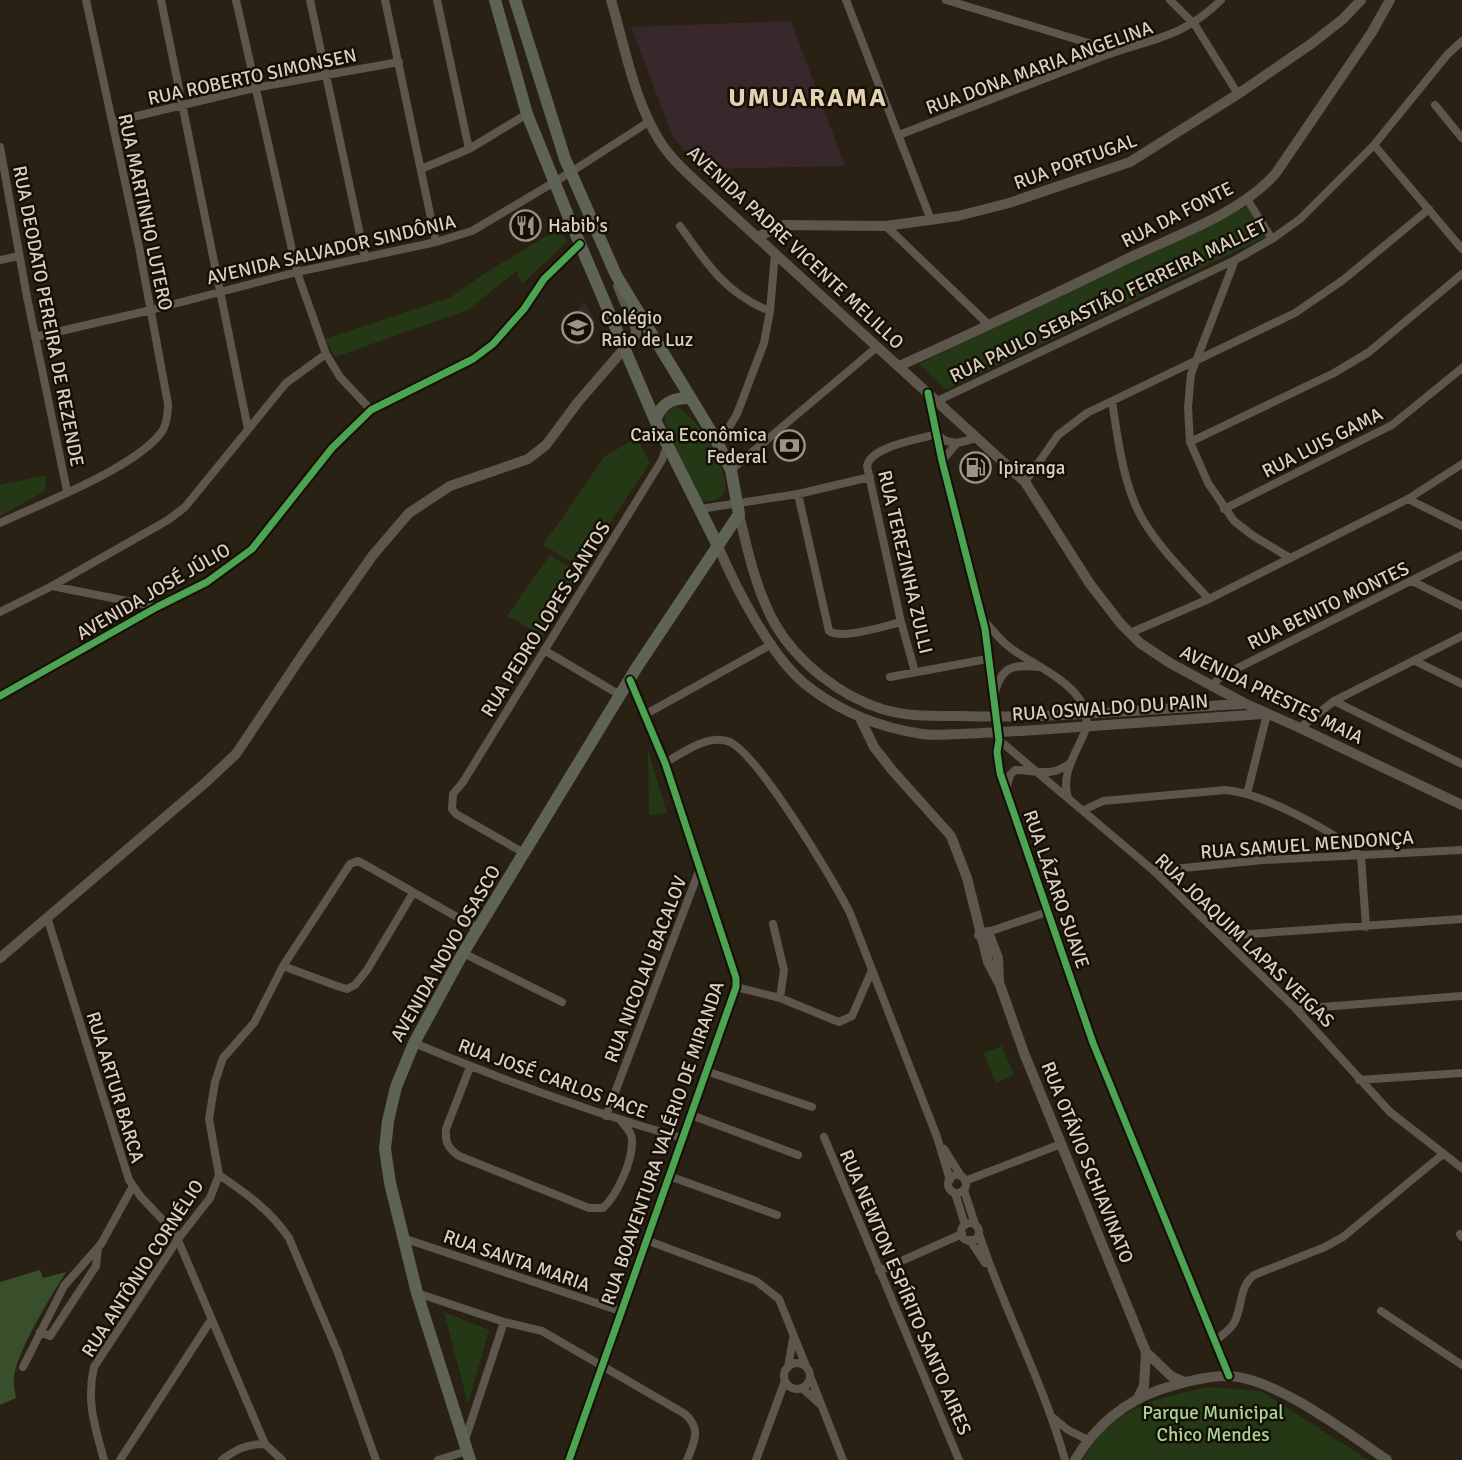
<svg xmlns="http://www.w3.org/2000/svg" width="1462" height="1460" font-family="Signika,sans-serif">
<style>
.education{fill:#38272b}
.green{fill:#253816}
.forest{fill:#394f2b}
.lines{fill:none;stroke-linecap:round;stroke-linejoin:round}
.street{stroke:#5c564c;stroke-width:8}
.secondary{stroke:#5c564c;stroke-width:10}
.primary{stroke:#5e6355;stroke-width:12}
.cycleway-casing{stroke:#150f05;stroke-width:11}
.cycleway{stroke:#4ca352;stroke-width:7}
.labels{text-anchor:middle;stroke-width:5;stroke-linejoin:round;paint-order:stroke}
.street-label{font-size:19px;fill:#d9d0c1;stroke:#150f05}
.poi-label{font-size:19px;fill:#d9d0c1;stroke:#150f05;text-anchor:start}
.park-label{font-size:19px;fill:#a8d594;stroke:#150f05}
.district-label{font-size:26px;font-weight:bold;letter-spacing:2px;fill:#e4d2b4;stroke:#150f05}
</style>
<rect width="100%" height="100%" fill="#292113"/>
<!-- education -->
<path class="education" d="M 791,21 L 845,166 L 699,169 L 672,135 L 631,27 Z
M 584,301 L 595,322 L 577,347 L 561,334 Z"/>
<!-- green -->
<path class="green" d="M 1248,206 L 1268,236 L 946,390 L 919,364 Z
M 560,228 L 567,242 L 522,284 L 516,271 L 468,310 L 335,357 L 325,339 L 451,297 L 490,270 Z
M 676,407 C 697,413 760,508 700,501 L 665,421 L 665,413 Z
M 637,438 L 650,463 L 581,567 L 543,545 L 605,456 Z
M 46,475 L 45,491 L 0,516 L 0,485 Z
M 550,555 L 580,574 L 543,636 L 507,616 Z
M 648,750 L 667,813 L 649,815 Z
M 1002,1046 L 1014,1075 L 996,1083 L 984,1053 Z
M 444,1312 L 489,1330 L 468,1404 Z
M 1209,1387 L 1261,1391 L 1368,1460 L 1082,1460 C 1088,1451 1094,1442 1101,1434 C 1129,1403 1171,1395 1209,1387 Z"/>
<!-- forest -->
<path class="forest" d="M 40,1270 L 43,1278 L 66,1272 C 51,1296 19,1348 14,1376 C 13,1383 15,1391 16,1398 L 0,1405 L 0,1282 Z"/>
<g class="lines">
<!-- street -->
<path class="street" d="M 161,0 L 248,429
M 236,0 L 297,272 L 326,354 L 340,377 L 371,410
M 310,0 L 365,258
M 385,0 L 436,242
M 437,0 L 469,149
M 846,0 L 931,220
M 946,0 L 1115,51
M 1170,0 L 1195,25 L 1238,94
M 1435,105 L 1462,138
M 112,122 L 254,88 L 399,62
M 899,135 C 966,109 1033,83 1101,57 C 1148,39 1182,39 1221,0
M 1374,145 L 1462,249
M 0,147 L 27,297 L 67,491
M 421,169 L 469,149 L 527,114
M 1247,199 L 1272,239
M 680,226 C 706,263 726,294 770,311
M 886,226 L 989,325
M 0,260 L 19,256
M 1235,260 L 1191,374 L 1188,407 L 1190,442 L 1208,483 L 1234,521 L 1252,535 L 1290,558
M 35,337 L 151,310 L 297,272 L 436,242 L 472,231 L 571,172 L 650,121
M 928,393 L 942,461 L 985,629 L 999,740 L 997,752 L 1000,773 L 1093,1043 L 1229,1376
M 937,401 L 1235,260 L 1272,239 L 1300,219 L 1374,145 L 1447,55 L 1462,41
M 1112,401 C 1118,439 1123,486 1143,520 C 1161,550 1186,574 1209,599
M 715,438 L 728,429 L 737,414 L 764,343 L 770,311 L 775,254
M 1190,442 L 1334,373 L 1369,352 L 1462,274
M 942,461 L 957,443 L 977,438
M 731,470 L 877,347
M 1025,482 L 1058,435 L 1087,413 L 1295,313 L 1343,280 L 1429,209
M 798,494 L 829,631 C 841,640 885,626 901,622
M 1408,499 L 1462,526
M 700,509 L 798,494 L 870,477
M 1224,509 L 1392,425 L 1462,368
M 0,523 C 40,504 140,466 163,430 C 167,422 168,413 168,404 L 139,247 L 86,0
M 1412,581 L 1462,606
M 52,586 L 157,607
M 0,612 L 52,586 L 168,520 L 185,507 L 286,383 L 326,354
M 985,622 C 994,631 1001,642 1012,649 C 1039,669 1102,692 1083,736 C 1074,756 1061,776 1068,798
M 1130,633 L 1209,599 L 1408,499 L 1462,464
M 544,650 L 620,695
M 1415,661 L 1462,684
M 915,672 L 901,622 L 867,466 C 871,446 918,440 936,434 L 946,441 L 957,443
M 890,677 L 987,659
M 1212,686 L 1220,677 L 1462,555
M 0,696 L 157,607 L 207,582 L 252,549 L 332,448 L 371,410 L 473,359 L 493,344 L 524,309 L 544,279 L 580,244
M 994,696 C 1001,666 1012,664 1040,667
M 1334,701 L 1462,764
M 646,714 L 772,644
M 1300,728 L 1334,701 L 1462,636
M 999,740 L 1154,871 L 1296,1009 L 1390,1112 L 1462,1168
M 665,763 C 682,753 709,733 730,742 C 759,756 833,879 850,913 L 937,1137 L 950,1180
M 1006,790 L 1010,775 L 1015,770 C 1037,770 1052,778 1070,763
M 1247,794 L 1267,714
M 1084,810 L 1103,801 L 1226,790 C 1262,793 1334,831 1361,856
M 524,853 L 456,814 L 452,809 L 453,794 L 463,782 L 662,460 L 667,446
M 1361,856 L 1366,927
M 1154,871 L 1263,860 L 1462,850
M 47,917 L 129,1180 L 141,1197 L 175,1233 L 265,1444 L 282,1460
M 773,924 L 784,970 L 780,998
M 988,932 L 1047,912
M 1221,936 L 1462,919
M 463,953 L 562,1002
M 283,966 L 337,986 L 347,989 L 355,985 L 367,970 L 413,893
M 736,987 L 780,998 L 839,1022 L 852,1016 L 872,970
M 1296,1009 L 1462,996
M 414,1043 C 502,1080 591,1112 682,1138
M 470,1067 L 446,1129 C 445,1143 448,1148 459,1156 L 589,1208 L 603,1208 C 617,1195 633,1161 632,1140 C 632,1132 625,1126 621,1121
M 706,1071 L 812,1107
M 1359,1080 L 1462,1073
M 691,1115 L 798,1155
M 606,1116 L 699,871
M 824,1137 L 959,1460
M 944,1149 L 961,1176
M 219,1175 L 209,1119 L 215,1082 L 223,1058 L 254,1023 L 283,966 L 350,864 L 358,861 L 362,863 L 478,929
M 219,1175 C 246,1193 271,1211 289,1238 L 338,1353 L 376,1460
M948 1184a9 9 0 1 1 18 0a9 9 0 1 1-18 0Z
M 669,1176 L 777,1215
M 965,1181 L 1061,1144
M 964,1190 L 975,1224
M 955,1193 L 965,1225
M961 1232a9 9 0 1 1 18 0a9 9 0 1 1-18 0Z
M 979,1234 C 1004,1310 1043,1382 1065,1460
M 1460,1234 L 1462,1237
M 403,1238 L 620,1311
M 646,1240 L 756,1281 L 779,1299 L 806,1366
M 970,1240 L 985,1263
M 879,1271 L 962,1234
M 417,1293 L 504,1322 L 542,1331 L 685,1414 C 702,1429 694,1443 687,1460
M 1381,1311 L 1462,1365
M 40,1332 L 50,1336 L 96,1266 L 98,1248
M 1216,1340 C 1222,1335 1230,1330 1234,1323 C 1243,1307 1238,1288 1254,1275 L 1325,1247 L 1343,1237 L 1443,1154
M784 1376a13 13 0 1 1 26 0a13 13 0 1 1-26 0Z
M 23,1367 L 64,1286 L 101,1244 L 133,1186
M 788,1367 L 793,1339
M 810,1376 L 843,1460
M 802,1388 L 821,1405
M 1051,1416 L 1068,1430 L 1088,1440
M 465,1440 L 504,1322
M 104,1460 C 95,1427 86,1401 94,1367 L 178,1239 L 210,1198 L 219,1175
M 120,1460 L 211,1320
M 222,1460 C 236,1449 247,1444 265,1444
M 438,1460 L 467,1451
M 569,1460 L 736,987 L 736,978 L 665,763 L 630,680
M 756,1460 L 785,1381"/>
<!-- secondary -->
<path class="secondary" d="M 611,0 C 625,47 634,101 661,143 C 675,164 695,180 713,197 L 1025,482 L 1090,584 L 1121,624 L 1140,643 L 1170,663 L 1244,703 L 1300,728 L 1462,805
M 757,237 L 784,225 L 886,226 L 958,216 L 1009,203 L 1130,162 L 1238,94 L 1311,44 L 1343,19 L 1361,0
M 899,366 C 978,331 1055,294 1133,256 C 1180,234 1242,212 1276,173 L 1372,32 L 1390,0
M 739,514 C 748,552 756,590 775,624 C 797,662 840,696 882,709 C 907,717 935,716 961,716 C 1054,719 1149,709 1242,704
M 718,546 C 736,589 773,661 810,688 C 843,713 882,728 922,734 C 934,736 948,734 960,734 C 990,733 1020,731 1050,729 C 1121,724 1192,719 1263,714
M 860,718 L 874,747 L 892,770 L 951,836 L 967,878 L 988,962 L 1000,985 L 1024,1053 L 1146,1352 L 1144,1386 L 1138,1398
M 979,935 L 988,932 L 998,958 L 999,981
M 0,958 L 205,783 L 236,754 L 303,654 L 373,555 L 409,513 L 450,486 L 528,459 L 546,445 L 578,402 L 636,335 L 636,329 L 618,286
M 1146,1352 L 1171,1376 L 1185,1382
M 1075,1460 C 1095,1427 1122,1403 1159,1390 C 1180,1383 1205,1376 1227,1376 C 1273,1376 1349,1434 1387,1460"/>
<!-- primary -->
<path class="primary" d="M 495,0 L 527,114 L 571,223 L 655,420 L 718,546
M 655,420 C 662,403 672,398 690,398
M 470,1460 L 417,1293 L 390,1183 L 385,1149 L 388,1121 L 396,1087 L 414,1043 L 463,953 L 637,667 L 739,514 L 731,470 L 715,438 L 616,275 L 565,159 L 515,0"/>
<defs>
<path id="cycleway" d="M 928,393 L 942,461 L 985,629 L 999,740 L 997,752 L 1000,773 L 1093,1043 L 1229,1376
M 0,696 L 157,607 L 207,582 L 252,549 L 332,448 L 371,410 L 473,359 L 493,344 L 524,309 L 544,279 L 580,244
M 569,1460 L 736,987 L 736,978 L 665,763 L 630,680"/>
</defs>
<!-- cycleway casing -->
<use href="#cycleway" class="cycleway-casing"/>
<!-- cycleway -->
<use href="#cycleway" class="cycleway"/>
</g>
<!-- icons -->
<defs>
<symbol id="restaurant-ring" viewBox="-11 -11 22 22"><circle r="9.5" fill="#150f05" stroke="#9b9384" stroke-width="1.5"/><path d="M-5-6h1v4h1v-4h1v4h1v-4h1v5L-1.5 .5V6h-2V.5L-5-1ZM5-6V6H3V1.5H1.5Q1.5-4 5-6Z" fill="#9b9384"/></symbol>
<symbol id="school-ring" viewBox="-11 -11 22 22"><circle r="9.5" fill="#150f05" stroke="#9b9384" stroke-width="1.5"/><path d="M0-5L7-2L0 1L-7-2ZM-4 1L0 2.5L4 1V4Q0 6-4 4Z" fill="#9b9384"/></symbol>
<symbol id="bank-ring" viewBox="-11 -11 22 22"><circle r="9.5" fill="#150f05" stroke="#9b9384" stroke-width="1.5"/><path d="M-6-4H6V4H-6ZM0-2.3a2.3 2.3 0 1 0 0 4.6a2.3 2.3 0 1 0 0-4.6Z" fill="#9b9384"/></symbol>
<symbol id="fuel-ring" viewBox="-11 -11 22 22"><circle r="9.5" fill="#150f05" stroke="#9b9384" stroke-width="1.5"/><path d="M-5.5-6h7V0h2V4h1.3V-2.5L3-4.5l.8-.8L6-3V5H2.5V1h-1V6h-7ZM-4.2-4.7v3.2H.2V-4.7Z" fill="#9b9384"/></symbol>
</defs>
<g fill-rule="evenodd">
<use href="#restaurant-ring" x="508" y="208" width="35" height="35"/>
<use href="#school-ring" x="560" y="310" width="35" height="35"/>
<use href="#bank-ring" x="772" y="428" width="35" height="35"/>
<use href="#fuel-ring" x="958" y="450" width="35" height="35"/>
</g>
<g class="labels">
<!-- street labels -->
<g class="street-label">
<text transform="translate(1039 67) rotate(-20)" y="7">RUA DONA MARIA ANGELINA</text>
<text transform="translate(252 76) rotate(-12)" y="7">RUA ROBERTO SIMONSEN</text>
<text transform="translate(1075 161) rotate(-20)" y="7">RUA PORTUGAL</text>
<text transform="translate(146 212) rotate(78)" y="7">RUA MARTINHO LUTERO</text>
<text transform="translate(1177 214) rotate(-27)" y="7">RUA DA FONTE</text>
<text transform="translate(796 247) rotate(43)" y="7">AVENIDA PADRE VICENTE MELILLO</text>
<text transform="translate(331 249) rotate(-13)" y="7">AVENIDA SALVADOR SINDÔNIA</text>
<text transform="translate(1108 300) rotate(-26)" y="7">RUA PAULO SEBASTIÃO FERREIRA MALLET</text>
<text transform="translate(49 316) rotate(79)" y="7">RUA DEODATO PEREIRA DE REZENDE</text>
<text transform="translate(1322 442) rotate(-27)" y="7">RUA LUIS GAMA</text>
<text transform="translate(906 562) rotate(77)" y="7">RUA TEREZINHA ZULLI</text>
<text transform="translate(153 591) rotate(-30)" y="7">AVENIDA JOSÉ JÚLIO</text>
<text transform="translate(1328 605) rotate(-26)" y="7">RUA BENITO MONTES</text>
<text transform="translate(545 619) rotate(-58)" y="7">RUA PEDRO LOPES SANTOS</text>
<text transform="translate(1272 694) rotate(26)" y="7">AVENIDA PRESTES MAIA</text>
<text transform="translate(1110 707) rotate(-4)" y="7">RUA OSWALDO DU PAIN</text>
<text transform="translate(1307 844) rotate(-4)" y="7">RUA SAMUEL MENDONÇA</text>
<text transform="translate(1057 889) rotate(71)" y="7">RUA LÁZARO SUAVE</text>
<text transform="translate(1245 940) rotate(44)" y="7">RUA JOAQUIM LAPAS VEIGAS</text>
<text transform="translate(445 953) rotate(-60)" y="7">AVENIDA NOVO OSASCO</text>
<text transform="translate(645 969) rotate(-69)" y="7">RUA NICOLAU BACALOV</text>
<text transform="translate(553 1078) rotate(20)" y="7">RUA JOSÉ CARLOS PACE</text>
<text transform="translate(116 1087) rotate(73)" y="7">RUA ARTUR BARCA</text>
<text transform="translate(662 1143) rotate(-71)" y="7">RUA BOAVENTURA VALÉRIO DE MIRANDA</text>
<text transform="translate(1088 1162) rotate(68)" y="7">RUA OTÁVIO SCHIAVINATO</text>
<text transform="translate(517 1260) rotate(19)" y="7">RUA SANTA MARIA</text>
<text transform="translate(142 1268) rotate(-57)" y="7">RUA ANTÔNIO CORNÉLIO</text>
<text transform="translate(906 1292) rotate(67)" y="7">RUA NEWTON ESPÍRITO SANTO AIRES</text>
</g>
<!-- poi labels -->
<g class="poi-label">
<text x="548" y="232">Habib's</text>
<text x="601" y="324">Colégio<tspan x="601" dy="22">Raio de Luz</tspan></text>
<text x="767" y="441" text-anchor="end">Caixa Econômica<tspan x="767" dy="22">Federal</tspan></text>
<text x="998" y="474">Ipiranga</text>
</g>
<!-- park labels -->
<g class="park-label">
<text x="1213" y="1419">Parque Municipal<tspan x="1213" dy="22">Chico Mendes</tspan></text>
</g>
<!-- district labels -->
<g class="district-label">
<text x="808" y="106">UMUARAMA</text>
</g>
</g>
</svg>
